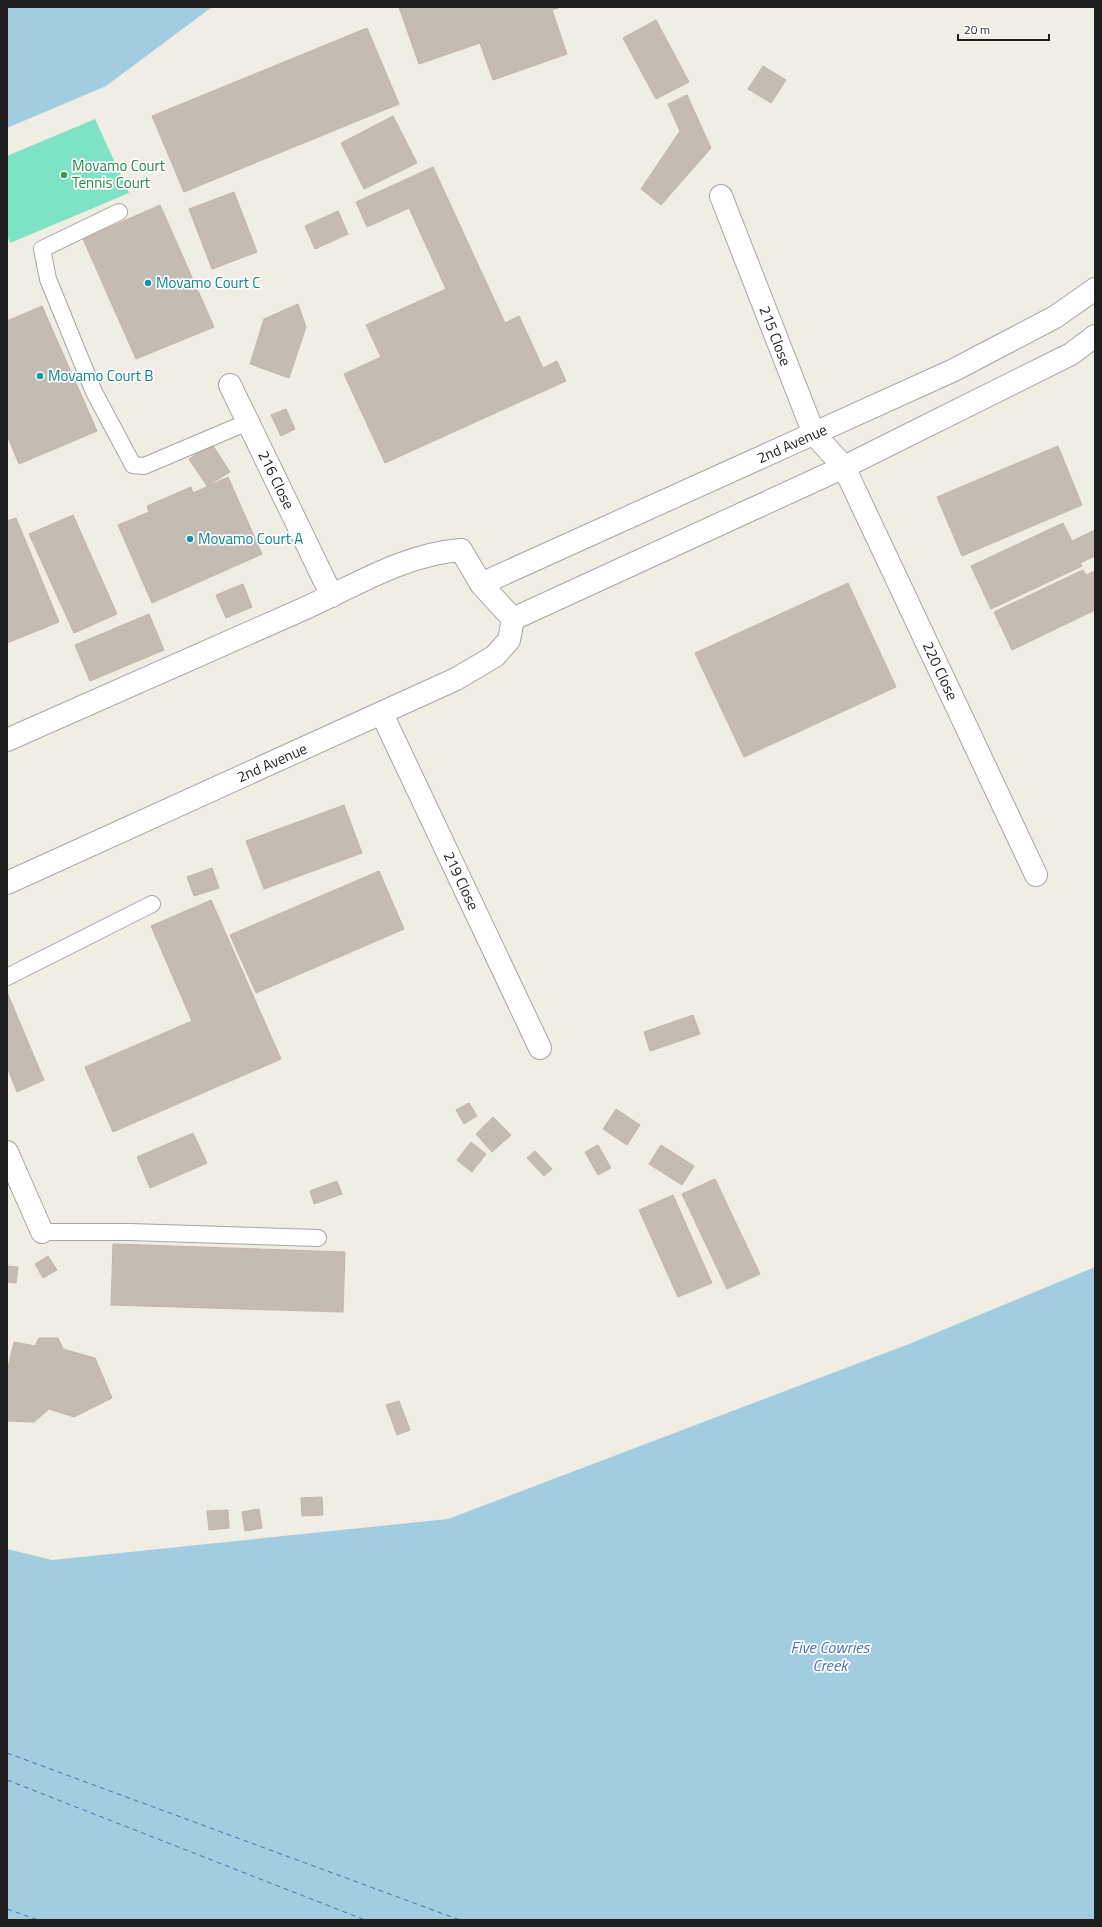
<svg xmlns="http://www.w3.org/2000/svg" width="1102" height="1927" font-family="'Titillium Web',sans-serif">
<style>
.pitch{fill:#7ee2c4}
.water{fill:#a2ccdf}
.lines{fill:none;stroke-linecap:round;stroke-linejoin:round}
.ferry{stroke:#4672b2;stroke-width:1;stroke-dasharray:5 4;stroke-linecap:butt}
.building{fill:#c4bcb3;stroke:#c2b4a5}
.service-casing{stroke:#a5a5a5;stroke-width:18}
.minor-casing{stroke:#a5a5a5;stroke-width:24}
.tertiary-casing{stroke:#a5a5a5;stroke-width:24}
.service{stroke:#fff;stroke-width:16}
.minor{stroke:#fff;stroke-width:22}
.tertiary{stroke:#fff;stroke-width:22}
.leisure-dot{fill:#2e9e5b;stroke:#fff;stroke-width:1.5}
.culture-dot{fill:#0f9aa8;stroke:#fff;stroke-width:1.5}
.labels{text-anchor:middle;stroke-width:3.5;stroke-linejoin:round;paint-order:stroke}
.leisure-label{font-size:15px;fill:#27864d;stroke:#fff;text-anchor:start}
.culture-label{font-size:15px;fill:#0d838f;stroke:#fff;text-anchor:start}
.street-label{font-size:15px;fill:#1e1e1e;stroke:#fff}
.water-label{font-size:16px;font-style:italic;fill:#4672b2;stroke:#fff}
</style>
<rect width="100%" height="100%" fill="#efede4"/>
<!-- pitch -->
<path class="pitch" d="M 95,119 L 129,193 L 10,243 L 7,235 L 7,156 Z"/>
<!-- water -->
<path class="water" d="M 7,7 L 212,7 L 106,86 L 7,128 Z
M 1095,1267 L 1095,1920 L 7,1920 L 7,1549 L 52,1560 L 448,1519 L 909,1344 Z"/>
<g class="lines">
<!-- ferry -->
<path class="ferry" d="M 7,1753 L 460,1920
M 7,1780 L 365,1920
M 7,1909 L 38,1920"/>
</g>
<!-- building -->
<path class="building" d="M 399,7 L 561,7 L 552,10 L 567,54 L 493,80 L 480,43 L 419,64 Z
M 656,20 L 689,82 L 656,99 L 623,38 Z
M 367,28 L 399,104 L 184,192 L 152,116 Z
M 763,66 L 786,80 L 771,103 L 748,89 Z
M 687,95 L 711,148 L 661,205 L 641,189 L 680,131 L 668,104 Z
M 393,116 L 417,163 L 364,189 L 341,143 Z
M 433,167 L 505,323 L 519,316 L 543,368 L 557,361 L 566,381 L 385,463 L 344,374 L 381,357 L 366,325 L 446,289 L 409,208 L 367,227 L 356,202 Z
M 234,192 L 257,252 L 212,269 L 189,209 Z
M 160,205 L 214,327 L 136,359 L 83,239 Z
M 338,211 L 348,234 L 315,249 L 305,226 Z
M 298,304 L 306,327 L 289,378 L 250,364 L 264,319 Z
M 42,306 L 97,431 L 19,464 L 7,435 L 7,321 Z
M 286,409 L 295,429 L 281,436 L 271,415 Z
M 212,444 L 230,472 L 207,486 L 189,459 Z
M 1058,446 L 1082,505 L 962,556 L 937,497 Z
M 228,477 L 262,554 L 152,603 L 118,525 L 149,512 L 147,506 L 191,487 L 193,493 Z
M 73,515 L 117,614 L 74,633 L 29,534 Z
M 16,518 L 59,622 L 7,643 L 7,521 Z
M 1063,523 L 1072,541 L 1095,530 L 1095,556 L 1080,563 L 1082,566 L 991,609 L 971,566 Z
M 1083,570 L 1086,575 L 1095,571 L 1095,610 L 1012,650 L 994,612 Z
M 848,583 L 896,687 L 744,757 L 695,653 Z
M 243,584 L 252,607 L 226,618 L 216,595 Z
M 149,614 L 164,650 L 90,681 L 75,645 Z
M 344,805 L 362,853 L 264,889 L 246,841 Z
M 212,868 L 219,888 L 194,896 L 187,877 Z
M 379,871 L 404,929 L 256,993 L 230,935 Z
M 211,900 L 281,1059 L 113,1132 L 85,1067 L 192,1021 L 151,926 Z
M 7,992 L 44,1080 L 17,1092 L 7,1067 Z
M 693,1015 L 700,1034 L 650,1051 L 644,1032 Z
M 469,1103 L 477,1116 L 464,1124 L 456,1110 Z
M 616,1109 L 640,1125 L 627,1145 L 603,1129 Z
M 493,1117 L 511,1135 L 492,1152 L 476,1134 Z
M 193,1133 L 207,1163 L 150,1188 L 137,1157 Z
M 471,1142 L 486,1154 L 472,1172 L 457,1160 Z
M 598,1145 L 611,1168 L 598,1175 L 585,1152 Z
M 661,1145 L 694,1166 L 682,1185 L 649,1164 Z
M 535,1151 L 552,1169 L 544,1176 L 527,1158 Z
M 715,1179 L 760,1274 L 727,1289 L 682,1194 Z
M 337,1181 L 342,1194 L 314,1204 L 310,1191 Z
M 673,1195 L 712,1283 L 678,1297 L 639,1210 Z
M 113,1244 L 345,1252 L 343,1312 L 111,1305 Z
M 48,1256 L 57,1270 L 43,1278 L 35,1264 Z
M 7,1266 L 18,1267 L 16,1283 L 7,1282 Z
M 39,1338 L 58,1338 L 63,1349 L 95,1358 L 112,1398 L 74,1417 L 49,1409 L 34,1422 L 7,1421 L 7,1372 L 14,1342 L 35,1346 Z
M 399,1401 L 410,1430 L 397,1435 L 386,1405 Z
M 322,1497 L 323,1515 L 302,1516 L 301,1498 Z
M 259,1509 L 262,1528 L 245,1531 L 242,1512 Z
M 228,1510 L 229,1528 L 209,1530 L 207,1511 Z"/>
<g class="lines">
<defs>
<path id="service" d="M 119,212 L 42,249 L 48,279 L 94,392 L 133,465 L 144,466 L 248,422
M 7,977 L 152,904
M 42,1232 L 130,1232 L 318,1238"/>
<path id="minor" d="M 721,196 L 814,434 L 844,467 L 1036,875
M 230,385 L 332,596
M 382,714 L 540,1048
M 7,1152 L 42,1232"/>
<path id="tertiary" d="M 481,584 L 954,370 L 1055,317 L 1095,289
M 513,619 L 844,467 L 1071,354 L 1095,336
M 7,740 C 105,696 203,653 301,610 C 353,587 404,554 461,550 L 481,584 L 513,619
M 7,883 L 456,679 L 495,656 L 509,640 L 513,619"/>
</defs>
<!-- service casing -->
<use href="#service" class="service-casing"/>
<!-- minor casing -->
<use href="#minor" class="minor-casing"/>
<!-- tertiary casing -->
<use href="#tertiary" class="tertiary-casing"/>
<!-- service -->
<use href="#service" class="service"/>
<!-- minor -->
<use href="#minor" class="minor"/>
<!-- tertiary -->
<use href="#tertiary" class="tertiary"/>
</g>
<!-- markers -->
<circle class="leisure-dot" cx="64" cy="175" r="4"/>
<g class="culture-dot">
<circle cx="148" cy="283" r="4"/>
<circle cx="40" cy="376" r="4"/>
<circle cx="190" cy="539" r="4"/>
</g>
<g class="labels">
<!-- leisure labels -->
<g class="leisure-label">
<text x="72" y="171">Movamo Court<tspan x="72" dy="17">Tennis Court</tspan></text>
</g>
<!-- culture labels -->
<g class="culture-label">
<text x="156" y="288">Movamo Court C</text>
<text x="48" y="381">Movamo Court B</text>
<text x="198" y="544">Movamo Court A</text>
</g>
<!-- street labels -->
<g class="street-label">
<text transform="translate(775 336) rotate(69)" y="5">215 Close</text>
<text transform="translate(792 444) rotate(-24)" y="5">2nd Avenue</text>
<text transform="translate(276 480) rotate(64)" y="5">216 Close</text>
<text transform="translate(940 671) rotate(65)" y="5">220 Close</text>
<text transform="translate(272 763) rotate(-24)" y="5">2nd Avenue</text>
<text transform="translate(461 881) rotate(65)" y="5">219 Close</text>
</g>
<!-- water labels -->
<g class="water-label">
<text x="830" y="1653">Five Cowries<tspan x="830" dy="18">Creek</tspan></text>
</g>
</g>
<!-- border -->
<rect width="1102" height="1927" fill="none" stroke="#1e1e1e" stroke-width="16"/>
<!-- scale -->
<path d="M958 34v6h91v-6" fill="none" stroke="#1e1e1e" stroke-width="2"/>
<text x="964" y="34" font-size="12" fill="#1e1e1e" stroke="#ffffff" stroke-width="3" paint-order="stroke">20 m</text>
</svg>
